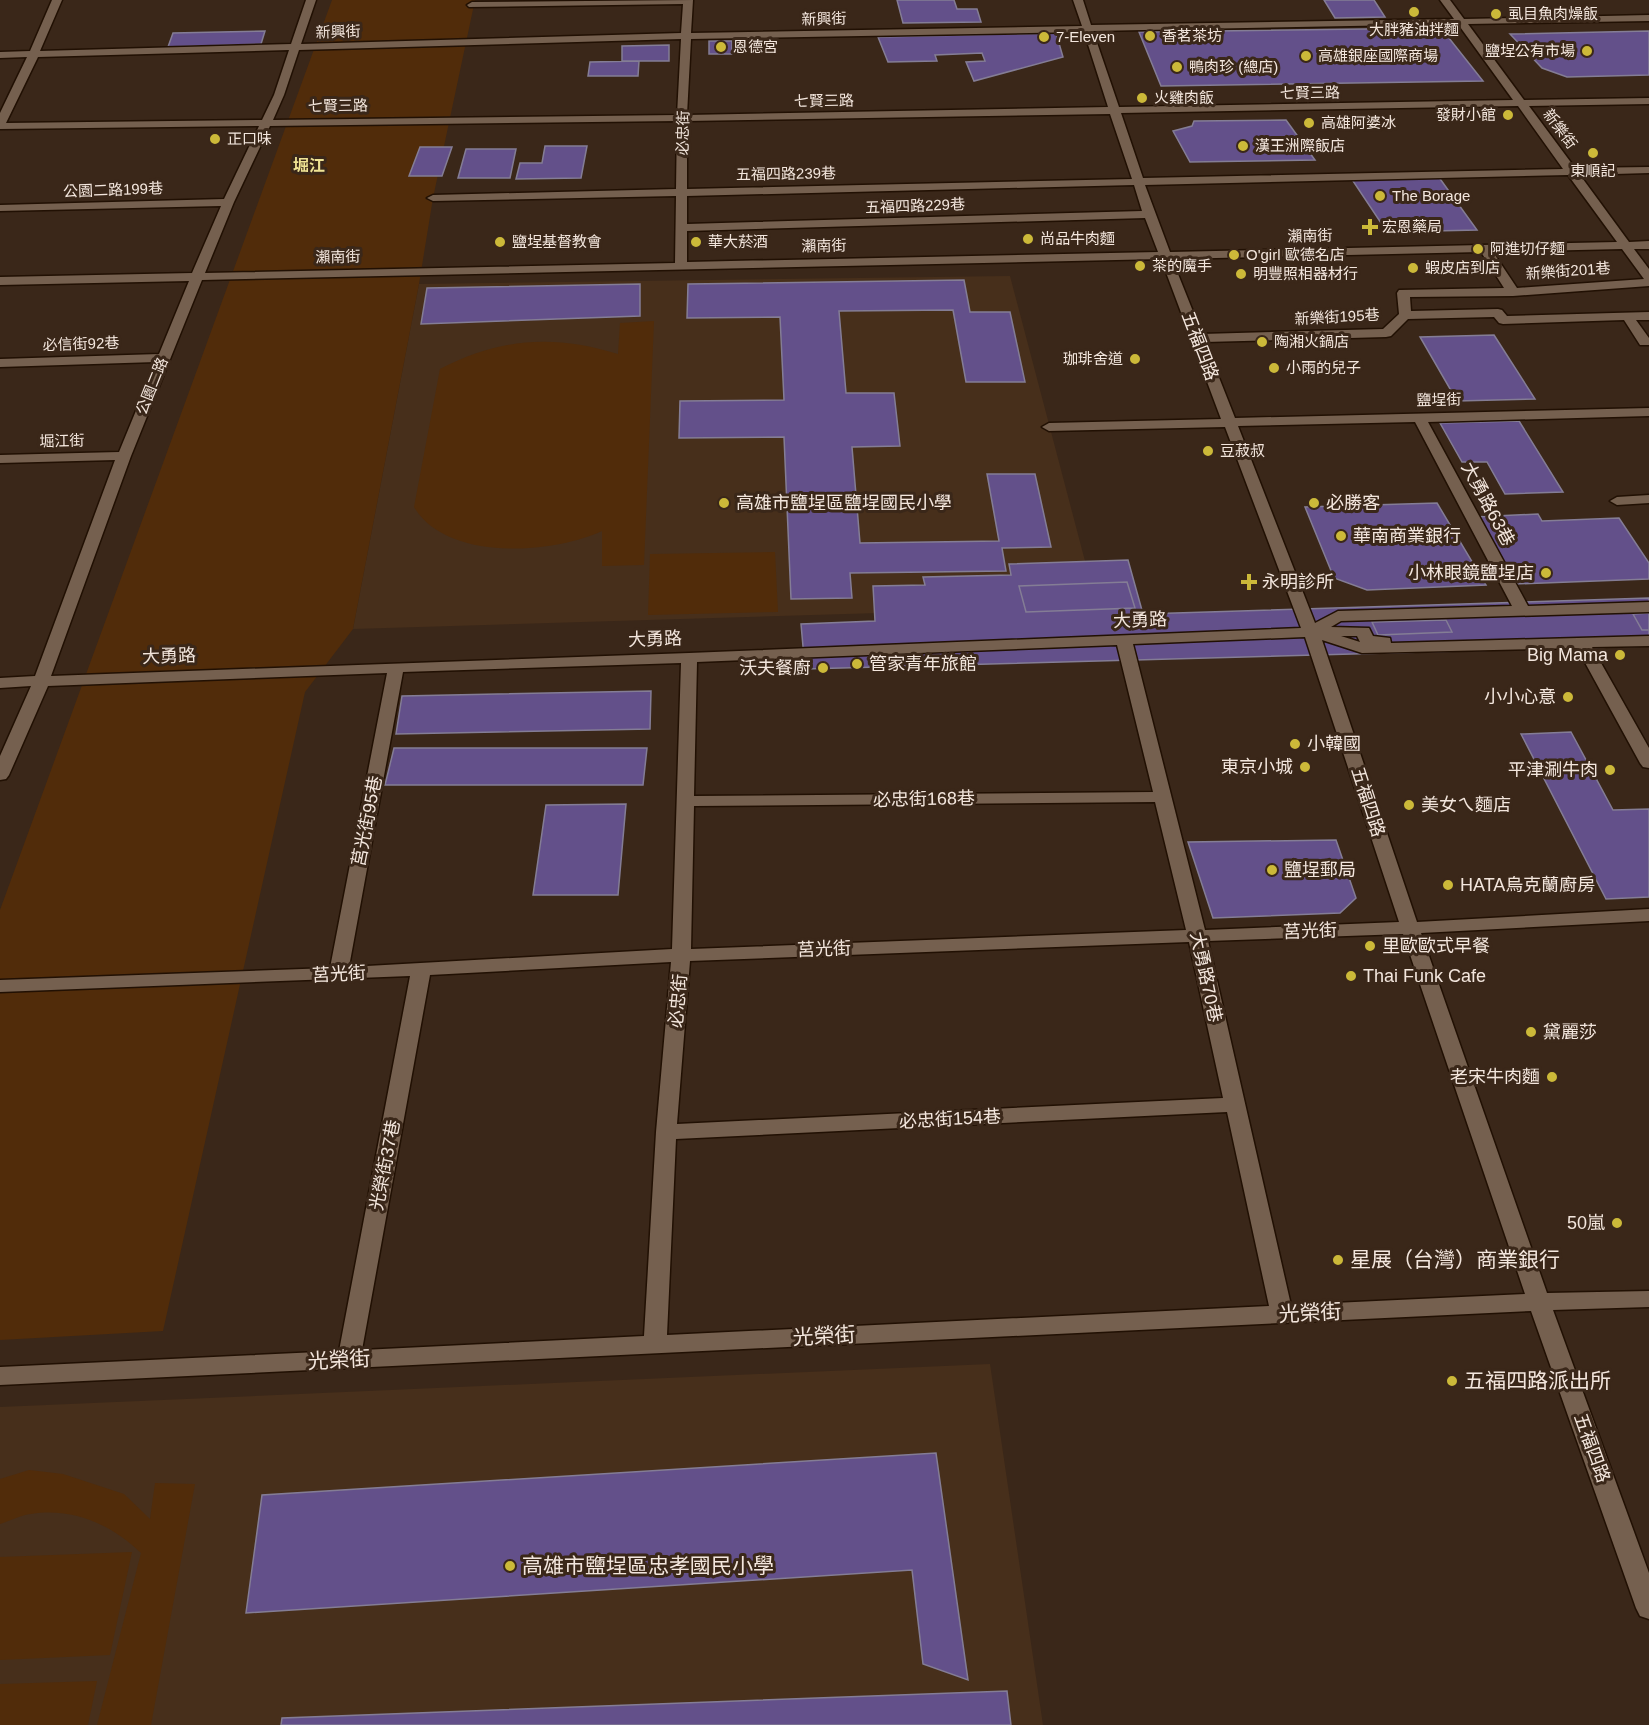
<svg xmlns="http://www.w3.org/2000/svg" width="1649" height="1725" font-family="Arial,'Noto Sans TC',sans-serif">
<style>
.built{fill:#472f1b}
.green{fill:#512c0a}
.building{fill:#63508a;stroke:#847d95;stroke-width:1.5}
.lines{fill:none;stroke-linecap:round;stroke-linejoin:round}
.minor-casing{stroke:#211003;stroke-width:3}
.minor{fill:#75604f;fill-rule:evenodd}
.poi-dot{fill:#ccb939;stroke:#3a2719;stroke-width:2}
.labels{text-anchor:middle;stroke-width:6;stroke-linejoin:round;paint-order:stroke}
.far-poi-label{font-size:15px;fill:#f3e6dd;stroke:#3a2719;text-anchor:start}
.far-street-label{font-size:15px;fill:#f3e6dd;stroke:#3a2719}
.far-neighbourhood-label{font-size:16px;font-weight:bold;fill:#efe394;stroke:#3a2719}
.street-label{font-size:18px;fill:#f3e6dd;stroke:#3a2719}
.poi-label{font-size:18px;fill:#f3e6dd;stroke:#3a2719;text-anchor:start}
.near-poi-label{font-size:21px;fill:#f3e6dd;stroke:#3a2719;text-anchor:start}
.near-street-label{font-size:21px;fill:#f3e6dd;stroke:#3a2719}
</style>
<rect width="100%" height="100%" fill="#3a2719"/>
<!-- built -->
<path class="built" d="M 1010,276 L 1090,580 L 1014,609 L 353,629 L 419,284 Z
M 990,1364 L 1043,1725 L 0,1725 L 0,1407 Z"/>
<!-- green -->
<path class="green" d="M 332,0 L 475,0 L 433,198 L 419,284 L 353,629 L 305,692 L 163,1331 L 0,1340 L 0,910 Z
M 654,321 L 644,565 L 602,566 L 602,531 C 552,554 447,562 414,507 L 440,369 C 500,338 553,334 618,354 L 620,323 Z
M 775,552 L 778,612 L 648,615 L 650,554 Z
M 29,1470 L 63,1474 L 124,1494 L 150,1519 L 155,1483 L 195,1484 L 151,1725 L 97,1725 L 141,1553 C 112,1525 73,1507 31,1514 C 21,1515 10,1521 0,1524 L 0,1479 Z
M 132,1552 L 110,1655 L 0,1660 L 0,1557 Z
M 97,1681 L 88,1725 L 0,1725 L 0,1684 Z"/>
<!-- building -->
<path class="building" d="M 897,0 L 954,0 L 957,9 L 977,9 L 981,22 L 903,23 Z
M 1324,0 L 1374,0 L 1385,17 L 1335,18 Z
M 1441,28 L 1483,81 L 1161,86 L 1139,32 Z
M 265,31 L 261,44 L 168,47 L 173,33 Z
M 1649,31 L 1649,75 L 1567,77 L 1542,68 L 1510,34 Z
M 1056,33 L 1063,57 L 974,81 L 966,62 L 985,61 L 982,53 L 935,55 L 937,61 L 888,62 L 878,37 Z
M 709,41 L 732,41 L 732,54 L 709,54 Z
M 669,45 L 669,61 L 622,61 L 622,46 Z
M 639,61 L 638,76 L 588,76 L 590,62 Z
M 1286,120 L 1315,160 L 1190,162 L 1173,131 L 1192,126 L 1194,121 Z
M 545,146 L 587,146 L 581,178 L 516,179 L 520,163 L 542,163 Z
M 420,147 L 452,147 L 442,176 L 409,176 Z
M 466,149 L 516,149 L 510,178 L 458,178 Z
M 1438,176 L 1477,230 L 1387,232 L 1351,178 Z
M 964,280 L 970,312 L 1010,312 L 1025,382 L 966,382 L 953,310 L 839,311 L 846,393 L 894,393 L 900,446 L 852,447 L 860,543 L 999,541 L 987,474 L 1035,474 L 1051,547 L 1002,548 L 1006,571 L 850,573 L 852,598 L 791,599 L 784,437 L 679,438 L 680,401 L 784,400 L 780,317 L 687,318 L 688,284 Z
M 640,284 L 640,316 L 421,324 L 427,288 Z
M 1494,335 L 1535,399 L 1457,401 L 1420,337 Z
M 1519,421 L 1563,492 L 1505,494 L 1487,462 L 1462,462 L 1440,423 Z
M 1437,503 L 1486,585 L 1367,590 L 1334,578 L 1305,507 Z
M 1538,514 L 1542,521 L 1619,518 L 1649,563 L 1649,579 L 1514,584 L 1475,517 Z
M 1128,560 L 1143,614 L 1649,598 L 1649,646 L 805,669 L 801,624 L 875,621 L 873,586 L 925,585 L 923,577 L 1011,575 L 1009,564 Z
M 1127,582 L 1135,608 L 1026,612 L 1019,586 Z
M 1649,613 L 1649,630 L 1642,630 L 1633,614 Z
M 1446,620 L 1452,632 L 1378,635 L 1372,622 Z
M 651,691 L 650,729 L 396,734 L 402,696 Z
M 1571,732 L 1613,810 L 1649,809 L 1649,897 L 1606,899 L 1521,734 Z
M 394,748 L 647,748 L 643,785 L 385,785 Z
M 626,804 L 618,895 L 533,895 L 546,805 Z
M 1336,840 L 1356,898 L 1340,913 L 1213,918 L 1188,842 Z
M 936,1453 L 968,1680 L 923,1664 L 912,1570 L 246,1613 L 262,1495 Z
M 1007,1691 L 1011,1725 L 281,1725 L 282,1718 Z"/>
<g class="lines">
<defs>
<path id="minor" d="M 52,0 L 62,0 L 40,51 L 291,44 L 306,0 L 316,0 L 301,44 L 681,33 L 683,4 L 469,7 L 467,5 L 472,2 L 693,0 L 691,33 L 1082,26 L 1073,0 L 1083,0 L 1091,25 L 1454,19 L 1440,0 L 1450,0 L 1464,19 L 1649,15 L 1649,21 L 1468,24 L 1524,100 L 1649,98 L 1649,104 L 1529,106 L 1575,168 L 1649,167 L 1649,173 L 1580,175 L 1629,242 L 1649,241 L 1649,249 L 1634,249 L 1649,269 L 1649,286 L 1513,296 L 1410,297 L 1411,311 L 1498,309 L 1502,310 L 1507,316 L 1649,312 L 1649,320 L 1636,320 L 1649,338 L 1649,345 L 1640,345 L 1624,320 L 1503,324 L 1499,323 L 1494,317 L 1408,319 L 1391,336 L 1386,337 L 1205,342 L 1235,418 L 1649,408 L 1649,416 L 1428,422 L 1528,606 L 1649,602 L 1649,612 L 1341,621 L 1331,627 L 1369,628 L 1373,636 L 1390,638 L 1391,643 L 1649,636 L 1649,646 L 1592,647 L 1649,748 L 1649,768 L 1643,767 L 1640,763 L 1577,648 L 1362,653 L 1322,640 L 1417,922 L 1649,909 L 1649,921 L 1421,933 L 1547,1293 L 1649,1291 L 1649,1307 L 1553,1310 L 1649,1573 L 1649,1619 L 1640,1616 L 1636,1608 L 1531,1311 L 0,1385 L 0,1367 L 339,1351 L 410,976 L 0,992 L 0,980 L 330,968 L 387,673 L 48,686 L 9,775 L 6,779 L 0,780 L 0,756 L 31,686 L 0,688 L 0,678 L 35,676 L 115,460 L 0,463 L 0,455 L 119,452 L 156,362 L 0,367 L 0,359 L 159,354 L 189,281 L 0,285 L 0,277 L 192,273 L 221,206 L 0,211 L 0,205 L 224,199 L 259,126 L 0,129 L 0,113 L 27,57 L 0,58 L 0,52 L 30,51 ZM 1458,24 L 1513,100 L 1119,107 L 1093,31 ZM 1084,32 L 1108,107 L 687,115 L 691,39 ZM 681,39 L 677,115 L 273,120 L 284,95 L 299,50 ZM 289,50 L 274,95 L 262,120 L 6,123 L 38,57 ZM 1518,106 L 1563,169 L 1143,178 L 1121,113 ZM 1110,114 L 1132,179 L 687,189 L 687,121 ZM 677,121 L 676,189 L 433,195 L 427,198 L 433,201 L 676,196 L 675,263 L 205,273 L 234,202 L 270,126 ZM 1568,175 L 1617,242 L 1170,252 L 1145,185 ZM 1134,185 L 1142,211 L 687,224 L 687,196 ZM 1145,218 L 1158,252 L 687,262 L 687,231 ZM 1622,249 L 1644,279 L 1517,288 L 1493,252 ZM 1481,252 L 1504,288 L 1399,290 L 1397,293 L 1399,314 L 1383,329 L 1202,334 L 1172,259 ZM 1161,259 L 1221,419 L 1049,423 L 1042,427 L 1049,431 L 1225,427 L 1301,628 L 689,653 L 51,676 L 131,456 L 202,280 ZM 1415,422 L 1512,606 L 1338,611 L 1315,623 L 1238,426 ZM 1341,636 L 1357,636 L 1360,642 ZM 1305,637 L 1399,922 L 1205,930 L 1133,644 ZM 1117,645 L 1153,792 L 694,796 L 697,662 ZM 681,663 L 672,949 L 349,967 L 403,672 ZM 1155,802 L 1186,930 L 691,949 L 694,806 ZM 1403,934 L 1525,1294 L 1291,1305 L 1208,941 ZM 1189,942 L 1223,1098 L 677,1124 L 690,961 ZM 671,962 L 656,1132 L 644,1336 L 362,1350 L 430,975 ZM 1227,1112 L 1269,1306 L 667,1335 L 676,1139 Z
M 1649,495 L 1649,503 L 1617,505 L 1610,501 L 1617,497 Z"/>
</defs>
<!-- minor casing -->
<use href="#minor" class="minor-casing"/>
<!-- minor -->
<use href="#minor" class="minor"/>
</g>
<!-- markers -->
<g class="poi-dot">
<circle cx="1414" cy="12" r="6"/>
<circle cx="1496" cy="14" r="6"/>
<circle cx="1150" cy="36" r="6"/>
<circle cx="1044" cy="37" r="6"/>
<circle cx="721" cy="47" r="6"/>
<circle cx="1587" cy="51" r="6"/>
<circle cx="1306" cy="56" r="6"/>
<circle cx="1177" cy="67" r="6"/>
<circle cx="1142" cy="98" r="6"/>
<circle cx="1508" cy="115" r="6"/>
<circle cx="1309" cy="123" r="6"/>
<circle cx="215" cy="139" r="6"/>
<circle cx="1243" cy="146" r="6"/>
<circle cx="1593" cy="153" r="6"/>
<circle cx="1380" cy="196" r="6"/>
<path d="M1367 218h6v6h6v6h-6v6h-6v-6h-6v-6h6z"/>
<circle cx="1028" cy="239" r="6"/>
<circle cx="500" cy="242" r="6"/>
<circle cx="696" cy="242" r="6"/>
<circle cx="1478" cy="249" r="6"/>
<circle cx="1234" cy="255" r="6"/>
<circle cx="1140" cy="266" r="6"/>
<circle cx="1413" cy="268" r="6"/>
<circle cx="1241" cy="274" r="6"/>
<circle cx="1262" cy="342" r="6"/>
<circle cx="1135" cy="359" r="6"/>
<circle cx="1274" cy="368" r="6"/>
<circle cx="1208" cy="451" r="6"/>
<circle cx="724" cy="503" r="6"/>
<circle cx="1314" cy="503" r="6"/>
<circle cx="1341" cy="536" r="6"/>
<circle cx="1546" cy="573" r="6"/>
<path d="M1246 573h6v6h6v6h-6v6h-6v-6h-6v-6h6z"/>
<circle cx="1620" cy="655" r="6"/>
<circle cx="857" cy="664" r="6"/>
<circle cx="823" cy="668" r="6"/>
<circle cx="1568" cy="697" r="6"/>
<circle cx="1295" cy="744" r="6"/>
<circle cx="1305" cy="767" r="6"/>
<circle cx="1610" cy="770" r="6"/>
<circle cx="1409" cy="805" r="6"/>
<circle cx="1272" cy="870" r="6"/>
<circle cx="1448" cy="885" r="6"/>
<circle cx="1370" cy="946" r="6"/>
<circle cx="1351" cy="976" r="6"/>
<circle cx="1531" cy="1032" r="6"/>
<circle cx="1552" cy="1077" r="6"/>
<circle cx="1617" cy="1223" r="6"/>
<circle cx="1338" cy="1260" r="6"/>
<circle cx="1452" cy="1381" r="6"/>
<circle cx="510" cy="1566" r="6"/>
</g>
<g class="labels">
<!-- far-poi labels -->
<g class="far-poi-label">
<text x="1508" y="19">虱目魚肉燥飯</text>
<text x="1414" y="35" text-anchor="middle">大胖豬油拌麵</text>
<text x="1162" y="41">香茗茶坊</text>
<text x="1056" y="42">7-Eleven</text>
<text x="733" y="52">恩德宮</text>
<text x="1575" y="56" text-anchor="end">鹽埕公有市場</text>
<text x="1318" y="61">高雄銀座國際商場</text>
<text x="1189" y="72">鴨肉珍 (總店)</text>
<text x="1154" y="103">火雞肉飯</text>
<text x="1496" y="120" text-anchor="end">發財小館</text>
<text x="1321" y="128">高雄阿婆冰</text>
<text x="227" y="144">正口味</text>
<text x="1255" y="151">漢王洲際飯店</text>
<text x="1593" y="176" text-anchor="middle">東順記</text>
<text x="1392" y="201">The Borage</text>
<text x="1382" y="232">宏恩藥局</text>
<text x="1040" y="244">尚品牛肉麵</text>
<text x="512" y="247">鹽埕基督教會</text>
<text x="708" y="247">華大菸酒</text>
<text x="1490" y="254">阿進切仔麵</text>
<text x="1246" y="260">O'girl 歐德名店</text>
<text x="1152" y="271">茶的魔手</text>
<text x="1425" y="273">蝦皮店到店</text>
<text x="1253" y="279">明豐照相器材行</text>
<text x="1274" y="347">陶湘火鍋店</text>
<text x="1123" y="364" text-anchor="end">珈琲舍道</text>
<text x="1286" y="373">小雨的兒子</text>
<text x="1220" y="456">豆菽叔</text>
</g>
<!-- far-street labels -->
<g class="far-street-label">
<text transform="translate(824 19) rotate(-1)" y="5">新興街</text>
<text transform="translate(338 32) rotate(-2)" y="5">新興街</text>
<text transform="translate(1310 93) rotate(-1)" y="5">七賢三路</text>
<text transform="translate(824 101) rotate(-1)" y="5">七賢三路</text>
<text transform="translate(338 106) rotate(-1)" y="5">七賢三路</text>
<text transform="translate(1560 129) rotate(53)" y="5">新樂街</text>
<text transform="translate(683 133) rotate(-89)" y="5">必忠街</text>
<text transform="translate(786 174) rotate(-1)" y="5">五福四路239巷</text>
<text transform="translate(113 190) rotate(-2)" y="5">公園二路199巷</text>
<text transform="translate(915 206) rotate(-2)" y="5">五福四路229巷</text>
<text transform="translate(1310 236) rotate(-1)" y="5">瀨南街</text>
<text transform="translate(824 246) rotate(-1)" y="5">瀨南街</text>
<text transform="translate(338 257) rotate(-1)" y="5">瀨南街</text>
<text transform="translate(1568 271) rotate(-4)" y="5">新樂街201巷</text>
<text transform="translate(1337 317) rotate(-3)" y="5">新樂街195巷</text>
<text transform="translate(81 344) rotate(-2)" y="5">必信街92巷</text>
<text transform="translate(152 386) rotate(-68)" y="5">公園二路</text>
<text transform="translate(1439 400) rotate(-1)" y="5">鹽埕街</text>
<text transform="translate(62 441) rotate(-1)" y="5">堀江街</text>
</g>
<!-- far-neighbourhood labels -->
<g class="far-neighbourhood-label">
<text x="309" y="171">堀江</text>
</g>
<!-- street labels -->
<g class="street-label">
<text transform="translate(1200 346) rotate(69)" y="6">五福四路</text>
<text transform="translate(1488 504) rotate(62)" y="6">大勇路63巷</text>
<text transform="translate(1140 620) rotate(-2)" y="6">大勇路</text>
<text transform="translate(655 639) rotate(-2)" y="6">大勇路</text>
<text transform="translate(169 656) rotate(-2)" y="6">大勇路</text>
<text transform="translate(924 799) rotate(-1)" y="6">必忠街168巷</text>
<text transform="translate(1368 802) rotate(72)" y="6">五福四路</text>
<text transform="translate(367 821) rotate(-79)" y="6">莒光街95巷</text>
<text transform="translate(1310 931) rotate(-2)" y="6">莒光街</text>
<text transform="translate(824 949) rotate(-2)" y="6">莒光街</text>
<text transform="translate(339 974) rotate(-3)" y="6">莒光街</text>
<text transform="translate(1206 977) rotate(78)" y="6">大勇路70巷</text>
<text transform="translate(678 1001) rotate(-85)" y="6">必忠街</text>
<text transform="translate(950 1119) rotate(-3)" y="6">必忠街154巷</text>
<text transform="translate(385 1165) rotate(-79)" y="6">光榮街37巷</text>
<text transform="translate(1592 1448) rotate(70)" y="6">五福四路</text>
</g>
<!-- poi labels -->
<g class="poi-label">
<text x="736" y="509">高雄市鹽埕區鹽埕國民小學</text>
<text x="1326" y="509">必勝客</text>
<text x="1353" y="542">華南商業銀行</text>
<text x="1534" y="579" text-anchor="end">小林眼鏡鹽埕店</text>
<text x="1262" y="588">永明診所</text>
<text x="1608" y="661" text-anchor="end">Big Mama</text>
<text x="869" y="670">管家青年旅館</text>
<text x="811" y="674" text-anchor="end">沃夫餐廚</text>
<text x="1556" y="703" text-anchor="end">小小心意</text>
<text x="1307" y="750">小韓國</text>
<text x="1293" y="773" text-anchor="end">東京小城</text>
<text x="1598" y="776" text-anchor="end">平津涮牛肉</text>
<text x="1421" y="811">美女ㄟ麵店</text>
<text x="1284" y="876">鹽埕郵局</text>
<text x="1460" y="891">HATA烏克蘭廚房</text>
<text x="1382" y="952">里歐歐式早餐</text>
<text x="1363" y="982">Thai Funk Cafe</text>
<text x="1543" y="1038">黛麗莎</text>
<text x="1540" y="1083" text-anchor="end">老宋牛肉麵</text>
<text x="1605" y="1229" text-anchor="end">50嵐</text>
</g>
<!-- near-poi labels -->
<g class="near-poi-label">
<text x="1350" y="1267">星展（台灣）商業銀行</text>
<text x="1464" y="1388">五福四路派出所</text>
<text x="522" y="1573">高雄市鹽埕區忠孝國民小學</text>
</g>
<!-- near-street labels -->
<g class="near-street-label">
<text transform="translate(1310 1313) rotate(-3)" y="7">光榮街</text>
<text transform="translate(824 1336) rotate(-3)" y="7">光榮街</text>
<text transform="translate(339 1360) rotate(-3)" y="7">光榮街</text>
</g>
</g>
</svg>
